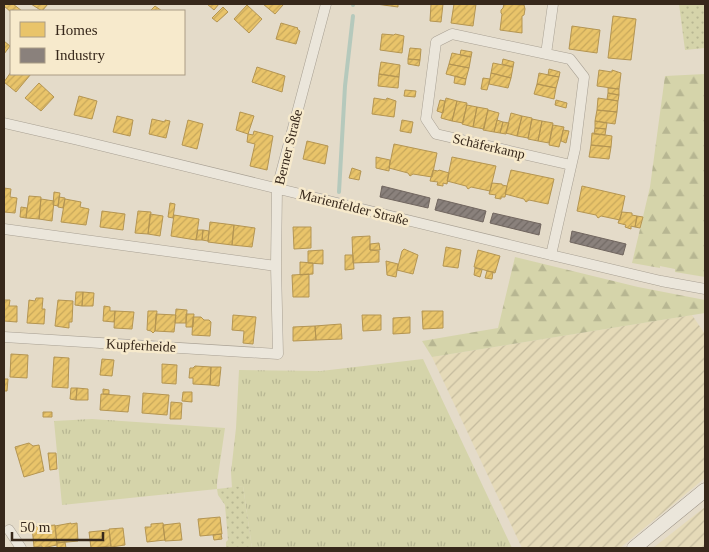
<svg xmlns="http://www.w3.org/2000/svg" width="709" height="552" font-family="Georgia,serif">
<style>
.farmland{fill:url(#farmland-furrows)}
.grass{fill:url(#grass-tufts)}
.forest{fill:url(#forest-firs)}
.park{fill:url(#park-dots)}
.homes{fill:url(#homes-hatch);stroke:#b49552}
.industry{fill:url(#industry-hatch);stroke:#71665f}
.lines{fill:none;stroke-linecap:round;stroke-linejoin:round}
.stream{stroke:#b5c9bc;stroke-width:4}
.street-casing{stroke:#a8a093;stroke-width:11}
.secondary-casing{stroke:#988f83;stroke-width:15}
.street{stroke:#ebe6db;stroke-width:10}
.secondary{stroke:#ebe6db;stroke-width:14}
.labels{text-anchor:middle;stroke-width:5;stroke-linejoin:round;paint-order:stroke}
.street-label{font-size:14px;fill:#37281b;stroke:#f7eacc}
</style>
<defs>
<pattern id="farmland-furrows" width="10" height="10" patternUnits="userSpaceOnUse" patternTransform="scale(1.25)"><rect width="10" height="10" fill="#e5dab8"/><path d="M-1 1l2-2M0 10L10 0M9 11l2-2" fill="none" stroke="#c5bb9e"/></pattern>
<pattern id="grass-tufts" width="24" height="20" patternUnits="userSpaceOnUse" patternTransform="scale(1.25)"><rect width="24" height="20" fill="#d5d4aa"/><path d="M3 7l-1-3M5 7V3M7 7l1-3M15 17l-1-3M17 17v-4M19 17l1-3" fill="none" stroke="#b7b692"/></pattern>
<pattern id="forest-firs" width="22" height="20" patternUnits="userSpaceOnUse" patternTransform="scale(1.25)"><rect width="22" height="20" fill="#d5d4aa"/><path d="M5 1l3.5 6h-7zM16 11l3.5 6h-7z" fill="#b7b692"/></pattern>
<pattern id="park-dots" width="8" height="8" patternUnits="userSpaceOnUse" patternTransform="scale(1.25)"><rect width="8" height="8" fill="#d5d4aa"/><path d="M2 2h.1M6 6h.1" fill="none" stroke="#b7b692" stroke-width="1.8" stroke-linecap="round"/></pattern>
<pattern id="homes-hatch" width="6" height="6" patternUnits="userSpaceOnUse" patternTransform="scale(1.25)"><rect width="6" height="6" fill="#e9c46a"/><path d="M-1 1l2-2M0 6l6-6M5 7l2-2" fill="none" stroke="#c8a85b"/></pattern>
<pattern id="industry-hatch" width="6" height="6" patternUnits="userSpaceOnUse" patternTransform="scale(1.25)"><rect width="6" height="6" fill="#8a817c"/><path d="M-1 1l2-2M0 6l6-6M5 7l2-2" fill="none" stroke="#726a65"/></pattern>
</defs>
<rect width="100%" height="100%" fill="#e4dbc9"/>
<!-- farmland -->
<path class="farmland" d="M 692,315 L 705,334 L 705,478 L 620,548 L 522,548 L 432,357 Z
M 705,507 L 705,548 L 653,548 Z"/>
<!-- grass -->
<path class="grass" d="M 423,359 L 512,548 L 252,548 L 243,486 L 232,488 L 231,472 L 236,428 L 239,370 L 321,371 Z
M 92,419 L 225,428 L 217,483 L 217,489 L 62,505 L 54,421 Z"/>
<!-- forest -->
<path class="forest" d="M 705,74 L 705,277 L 675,272 L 675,269 L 660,266 L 660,268 L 632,263 L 650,187 L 665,76 Z
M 515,257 L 638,287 L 705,300 L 705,313 L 432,357 L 422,341 L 498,328 Z"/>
<!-- park -->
<path class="park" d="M 679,4 L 705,4 L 705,48 L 685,50 Z
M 243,486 L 252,548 L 226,548 L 226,542 L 228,540 L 225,505 L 218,495 L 217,489 Z"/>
<!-- homes -->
<path class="homes" d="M 5,4 L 13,4 L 22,11 L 11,12 L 4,6 Z
M 31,4 L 48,4 L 42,11 Z
M 207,4 L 219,4 L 214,10 Z
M 263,4 L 281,4 L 283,5 L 275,14 Z
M 376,4 L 398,4 L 398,7 Z
M 431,4 L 443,4 L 441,22 L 430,21 Z
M 454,4 L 476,4 L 473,26 L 451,23 Z
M 504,4 L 524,5 L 525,9 L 524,15 L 522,16 L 522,33 L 500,30 L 502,14 L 501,13 L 501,10 L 503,8 Z
M 247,5 L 262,19 L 249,33 L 234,19 Z
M 155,6 L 162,11 L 150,11 Z
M 223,7 L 228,12 L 217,22 L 212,18 Z
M 613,16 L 636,19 L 631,60 L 608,58 Z
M 281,23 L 298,28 L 297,29 L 300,31 L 296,44 L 276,39 Z
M 572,26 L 600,30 L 597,53 L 569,49 Z
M 382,34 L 394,35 L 395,34 L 404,36 L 402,53 L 380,50 Z
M 4,41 L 10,46 L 4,54 Z
M 410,48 L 421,49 L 420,60 L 408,59 Z
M 461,50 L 472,52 L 471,57 L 460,55 Z
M 452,53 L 471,57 L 469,68 L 449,64 Z
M 408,59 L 420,60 L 419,66 L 408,64 Z
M 503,59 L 514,62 L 513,67 L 502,64 Z
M 381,62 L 400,65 L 399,77 L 379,74 Z
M 493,63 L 513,67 L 511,78 L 491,73 Z
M 449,64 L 469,68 L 466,79 L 446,74 Z
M 257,67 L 285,76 L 282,92 L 252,82 Z
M 549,69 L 560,72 L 559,77 L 548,75 Z
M 599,70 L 612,72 L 612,70 L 621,73 L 619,89 L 597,86 Z
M 11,72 L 11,74 L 31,74 L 16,92 L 4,82 Z
M 491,73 L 511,78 L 508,88 L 489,84 Z
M 539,73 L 559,77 L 556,88 L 537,84 Z
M 379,74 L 399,77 L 398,88 L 378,86 Z
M 455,76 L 466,79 L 465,85 L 454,83 Z
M 483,78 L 490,79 L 487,90 L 481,89 Z
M 39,83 L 54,97 L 41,111 L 25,98 Z
M 537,84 L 556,88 L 554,99 L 534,94 Z
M 608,88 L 619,89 L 619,95 L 608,93 Z
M 405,90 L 416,91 L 415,97 L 404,96 Z
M 608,93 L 619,95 L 618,101 L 607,99 Z
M 79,96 L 97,101 L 92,119 L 74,115 Z
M 374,98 L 386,100 L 387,98 L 396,101 L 394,117 L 372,114 Z
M 446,98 L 457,101 L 452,121 L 441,118 Z
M 598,98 L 618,101 L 617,112 L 597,110 Z
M 440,100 L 445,101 L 443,113 L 437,111 Z
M 556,100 L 567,103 L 566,108 L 555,105 Z
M 457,101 L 467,103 L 463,123 L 452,121 Z
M 467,105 L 477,107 L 473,127 L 462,124 Z
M 477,107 L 488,109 L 484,129 L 473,127 Z
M 488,110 L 499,113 L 494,132 L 483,130 Z
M 597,110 L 617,112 L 615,124 L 595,121 Z
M 240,112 L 254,116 L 248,134 L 236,130 Z
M 511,113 L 522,116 L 517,136 L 506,133 Z
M 117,116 L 133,120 L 130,136 L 113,132 Z
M 522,116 L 532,118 L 528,138 L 517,136 Z
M 152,119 L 165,122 L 165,120 L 170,121 L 166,138 L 149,134 Z
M 532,119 L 542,121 L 538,141 L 528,139 Z
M 188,120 L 203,124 L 197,149 L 182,145 Z
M 402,120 L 413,122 L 411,133 L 400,131 Z
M 497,120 L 503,122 L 500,133 L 494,132 Z
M 542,121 L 553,123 L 549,143 L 538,141 Z
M 595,121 L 607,123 L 606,129 L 595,128 Z
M 503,122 L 509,123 L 506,134 L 500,133 Z
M 553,125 L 564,127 L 559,147 L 549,145 Z
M 595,128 L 606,129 L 605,135 L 594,134 Z
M 563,130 L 569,131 L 566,143 L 561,141 Z
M 254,131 L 273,136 L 267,170 L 250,166 L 255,144 L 247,142 L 248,134 L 253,135 Z
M 592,133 L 612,136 L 611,147 L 591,145 Z
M 307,141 L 328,146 L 325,164 L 303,159 Z
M 394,144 L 437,153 L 432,177 L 413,174 L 410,176 L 408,173 L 389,168 Z
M 591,145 L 611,147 L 609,159 L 589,157 Z
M 376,157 L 390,160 L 389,171 L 376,168 Z
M 452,157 L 496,166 L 490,191 L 471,187 L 468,189 L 466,186 L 447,181 Z
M 352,168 L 361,171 L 359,180 L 349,178 Z
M 433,170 L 438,171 L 439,170 L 449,173 L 447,184 L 443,183 L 443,186 L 437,185 L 438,182 L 430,181 Z
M 511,170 L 554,179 L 548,204 L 529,200 L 526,202 L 524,199 L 505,194 Z
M 492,183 L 502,184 L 502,185 L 507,186 L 505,197 L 501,197 L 501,199 L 495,198 L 496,195 L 489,194 Z
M 582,186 L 625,196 L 620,220 L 601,216 L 598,218 L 596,215 L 577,211 Z
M 4,188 L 11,189 L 10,197 L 17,198 L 15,213 L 4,212 Z
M 54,192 L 60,193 L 58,206 L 53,205 Z
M 29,196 L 41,197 L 39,219 L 26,218 Z
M 59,197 L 65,198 L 63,208 L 58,207 Z
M 41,199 L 54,201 L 52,221 L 39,219 Z
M 65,199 L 81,202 L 80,207 L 89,209 L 86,225 L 61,222 Z
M 170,203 L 175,204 L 173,218 L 168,217 Z
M 21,207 L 27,208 L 26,218 L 20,217 Z
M 102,211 L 125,214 L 123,230 L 100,227 Z
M 138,211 L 151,212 L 148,234 L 135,233 Z
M 622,212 L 632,213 L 632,215 L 637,216 L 635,227 L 631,226 L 631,229 L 625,227 L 626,225 L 618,223 Z
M 150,214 L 163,216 L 160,236 L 148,234 Z
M 174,215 L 199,219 L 196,240 L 171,236 Z
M 637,216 L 643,217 L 640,228 L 635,227 Z
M 210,222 L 234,225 L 232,245 L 208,242 Z
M 234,225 L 255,228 L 252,247 L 232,245 Z
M 293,227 L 311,227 L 311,248 L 294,249 Z
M 198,230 L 203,230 L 202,240 L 196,240 Z
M 203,230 L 209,231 L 208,241 L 202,240 Z
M 370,236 L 370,250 L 379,251 L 379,262 L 353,263 L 352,237 Z
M 379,243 L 380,250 L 370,250 L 370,244 Z
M 446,247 L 461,250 L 458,268 L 443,266 Z
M 404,249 L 418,255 L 413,274 L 397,270 L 402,251 Z
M 323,250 L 323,264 L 308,263 L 308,251 Z
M 478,250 L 500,256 L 495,273 L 474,267 Z
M 345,255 L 353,255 L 354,269 L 345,270 Z
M 386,261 L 398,264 L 396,277 L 387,275 Z
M 300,262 L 313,263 L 313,274 L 300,275 Z
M 475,268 L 482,270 L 480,277 L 474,275 Z
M 487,271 L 493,272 L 492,279 L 485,278 Z
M 309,274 L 309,297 L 293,297 L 292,275 Z
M 76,292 L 83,292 L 82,306 L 75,305 Z
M 83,292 L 94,293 L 93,306 L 82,306 Z
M 36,298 L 43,298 L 42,309 L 45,309 L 44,324 L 27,323 L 29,300 L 35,301 Z
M 4,300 L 10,300 L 9,306 L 17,306 L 17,322 L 4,321 Z
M 58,300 L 73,301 L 72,322 L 69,322 L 69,328 L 55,326 Z
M 104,306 L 110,307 L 110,311 L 115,311 L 114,322 L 103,321 Z
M 176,309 L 187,310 L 186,323 L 175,323 Z
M 115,311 L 134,312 L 132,329 L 114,328 Z
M 148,311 L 157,311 L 155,331 L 153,333 L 151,331 L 147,330 Z
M 422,311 L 443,311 L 443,328 L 423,329 Z
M 156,314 L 176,315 L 174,332 L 155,331 Z
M 186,314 L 194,314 L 193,327 L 186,327 Z
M 233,315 L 256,317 L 253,344 L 243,343 L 244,331 L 232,330 Z
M 362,315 L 381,315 L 381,330 L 363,331 Z
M 193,317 L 201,317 L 204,320 L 209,320 L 211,322 L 210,336 L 192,335 Z
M 410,317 L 410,333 L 393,334 L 393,318 Z
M 341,324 L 342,339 L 316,340 L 315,326 Z
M 315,326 L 316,340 L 293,341 L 293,327 Z
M 11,354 L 28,355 L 27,378 L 10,377 Z
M 54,357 L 69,358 L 68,388 L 52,387 Z
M 102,359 L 114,360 L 112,376 L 100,375 Z
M 162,364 L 177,365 L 176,384 L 162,383 Z
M 195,366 L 211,367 L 210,385 L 193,384 L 193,378 L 189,378 L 190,368 L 193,368 Z
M 211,367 L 221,367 L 219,386 L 210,385 Z
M 4,379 L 8,379 L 7,391 L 4,391 Z
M 71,388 L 77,388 L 76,400 L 70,399 Z
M 77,388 L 88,389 L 88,400 L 76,400 Z
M 103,389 L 109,390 L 109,394 L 103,394 Z
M 183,392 L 192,392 L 192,402 L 182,401 Z
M 143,393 L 169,395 L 167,415 L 142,413 Z
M 101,394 L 130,396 L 128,412 L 100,410 Z
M 171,402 L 182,403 L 181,419 L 170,419 Z
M 43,412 L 52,412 L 52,417 L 43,417 Z
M 29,443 L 33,446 L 39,445 L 44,471 L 24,477 L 15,447 Z
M 48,453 L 56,453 L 57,469 L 50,470 Z
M 220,517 L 222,534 L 200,536 L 198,519 Z
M 71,523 L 71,524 L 77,523 L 78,541 L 57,543 L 55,526 Z
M 163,523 L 165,540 L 147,542 L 145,527 L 151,527 L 151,524 Z
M 180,523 L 182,540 L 165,541 L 163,525 Z
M 55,525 L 57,545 L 42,548 L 42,546 L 34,547 L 32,527 Z
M 123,528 L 125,545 L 111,547 L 109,529 Z
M 109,530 L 111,546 L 91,548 L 89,532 Z
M 221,534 L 222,539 L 214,540 L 213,535 Z
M 65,542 L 66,548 L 57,548 L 57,543 Z"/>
<!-- industry -->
<path class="industry" d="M 382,186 L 430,198 L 428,208 L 380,197 Z
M 438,199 L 486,211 L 483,222 L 435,210 Z
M 493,213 L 541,224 L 539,235 L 490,223 Z
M 572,231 L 626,244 L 623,255 L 570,242 Z"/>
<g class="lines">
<!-- stream -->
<path class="stream" d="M 353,5 L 353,4
M 339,192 L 345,86 L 353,16"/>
<defs>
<path id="street" d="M 546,54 L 553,4
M 4,123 L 78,140 L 551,255 L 661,281 L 705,289
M 4,229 L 276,266
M 551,255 L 575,149 L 584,77 L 570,59 L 452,34 L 436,42 L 426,119 L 436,134 L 571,165
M 4,337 L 278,354 L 276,266 L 277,188 L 326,4
M 9,530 L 21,548"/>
<path id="secondary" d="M 634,548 L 705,490"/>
</defs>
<!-- street casing -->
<use href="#street" class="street-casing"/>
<!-- secondary casing -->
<use href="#secondary" class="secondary-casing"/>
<!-- street -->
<use href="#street" class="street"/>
<!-- secondary -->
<use href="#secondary" class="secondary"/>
</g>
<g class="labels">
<!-- street labels -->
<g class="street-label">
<text transform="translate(489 146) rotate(13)" y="5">Schäferkamp</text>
<text transform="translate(288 147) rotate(-76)" y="5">Berner Straße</text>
<text transform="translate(354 207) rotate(14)" y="5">Marienfelder Straße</text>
<text transform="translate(141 345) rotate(3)" y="5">Kupferheide</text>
</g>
</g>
<!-- border -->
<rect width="709" height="552" fill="none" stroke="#37281b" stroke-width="10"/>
<!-- legend -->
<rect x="10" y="10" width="175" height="65" fill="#f7eacc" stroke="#aa9c85"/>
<rect x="20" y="22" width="25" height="15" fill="#e9c46a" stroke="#aa9c85"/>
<text x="55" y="35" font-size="15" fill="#37281b">Homes</text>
<rect x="20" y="48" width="25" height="15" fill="#8a817c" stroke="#aa9c85"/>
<text x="55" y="60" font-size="15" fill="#37281b">Industry</text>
<!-- scale -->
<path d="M12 532v8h91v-8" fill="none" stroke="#37281b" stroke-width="2.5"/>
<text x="20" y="532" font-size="15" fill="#37281b" stroke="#f7eacc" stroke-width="4" paint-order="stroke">50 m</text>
</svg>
